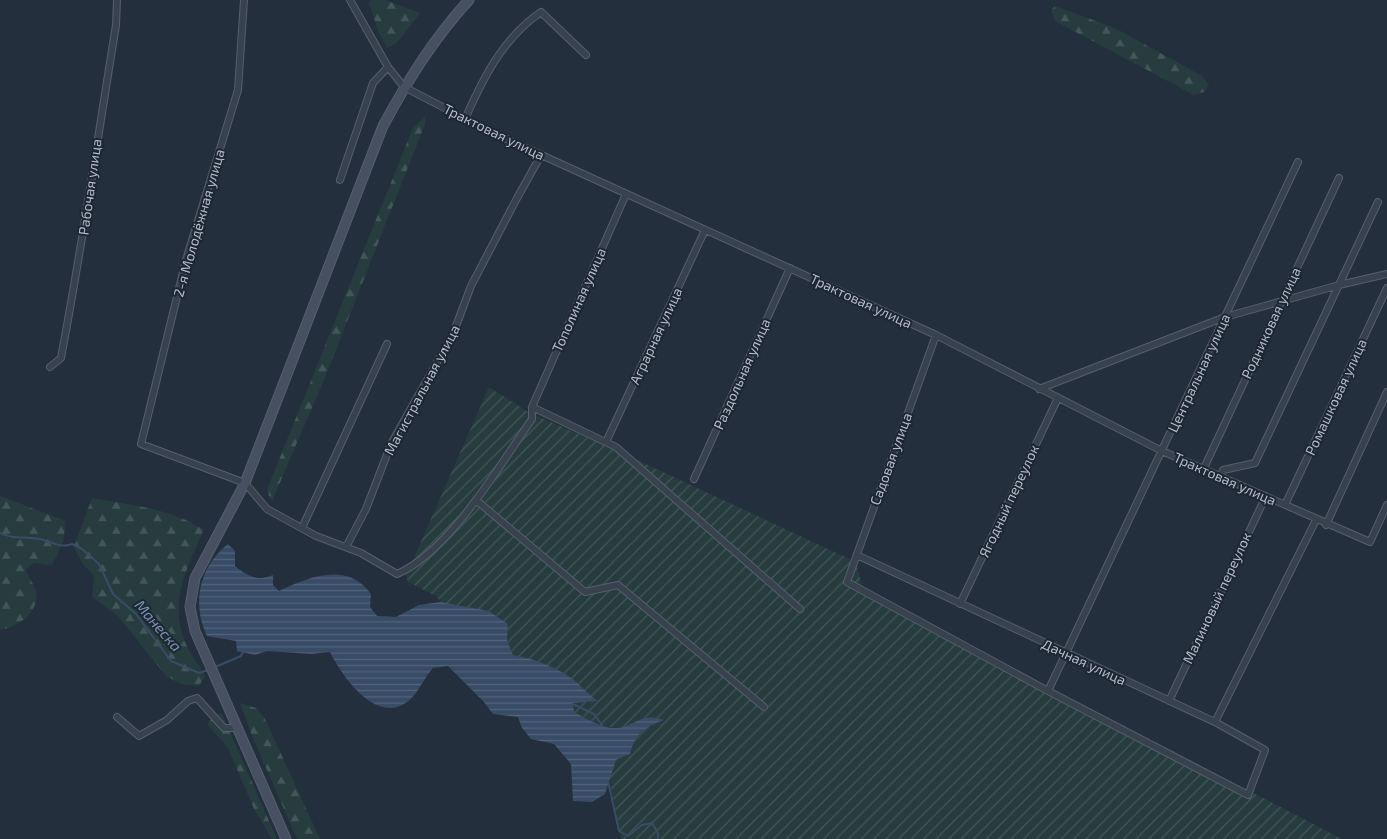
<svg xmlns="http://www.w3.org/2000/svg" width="1387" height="839" font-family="'Exo 2',sans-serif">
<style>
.forest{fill:url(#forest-firs)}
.garden{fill:url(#garden-furrows)}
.water{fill:url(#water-rules)}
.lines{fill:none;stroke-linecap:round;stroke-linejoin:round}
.stream{stroke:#394c67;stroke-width:2}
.street-casing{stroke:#565f6c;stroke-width:8}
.secondary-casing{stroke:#565f6c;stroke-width:11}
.street{stroke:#38414e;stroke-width:6}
.secondary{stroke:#465061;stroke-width:9}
.labels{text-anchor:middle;stroke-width:4;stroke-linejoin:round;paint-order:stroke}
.street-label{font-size:14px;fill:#b4bcc9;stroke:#1d2633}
.water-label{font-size:15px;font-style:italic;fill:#7c92b1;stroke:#1d2633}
</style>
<defs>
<pattern id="forest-firs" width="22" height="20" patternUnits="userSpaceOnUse" patternTransform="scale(1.25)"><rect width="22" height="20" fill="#263c3f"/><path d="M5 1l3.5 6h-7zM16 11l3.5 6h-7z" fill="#435659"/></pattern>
<pattern id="garden-furrows" width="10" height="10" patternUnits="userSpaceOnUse" patternTransform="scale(1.25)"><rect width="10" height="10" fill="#263c3f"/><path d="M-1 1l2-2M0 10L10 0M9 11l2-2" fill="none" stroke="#435659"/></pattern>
<pattern id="water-rules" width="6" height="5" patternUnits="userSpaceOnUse" patternTransform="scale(1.25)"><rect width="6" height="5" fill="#394c67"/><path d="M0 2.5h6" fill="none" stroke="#53647b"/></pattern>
</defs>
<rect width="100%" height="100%" fill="#242f3e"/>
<!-- forest -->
<path class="forest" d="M 372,0 L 385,0 L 420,13 L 397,43 L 387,48 L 379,33 L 369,3 Z
M 1055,6 L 1115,28 L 1202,76 L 1209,85 L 1204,92 L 1194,95 L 1055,21 L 1051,10 Z
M 425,117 L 425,124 L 326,375 L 272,501 L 269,497 L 268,487 L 413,128 Z
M 0,496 L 66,521 L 63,542 L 52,565 L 34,563 L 26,570 C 28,577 34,584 36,591 C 40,612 18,627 0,630 Z
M 92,498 C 129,505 171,508 204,530 C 188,566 169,599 184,640 C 189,652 199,665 205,676 L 199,686 L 181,684 L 166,676 L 118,616 L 92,597 L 94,576 L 82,563 L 74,547 Z
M 240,703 L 256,708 L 264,717 L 320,839 L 297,839 L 252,736 Z
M 216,714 L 222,714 L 277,839 L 272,839 L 254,809 L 228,748 L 207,724 Z"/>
<!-- garden -->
<path class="garden" d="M 489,387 L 530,413 L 618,451 L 856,562 L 863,590 L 1342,839 L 621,839 L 609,777 L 616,760 L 630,754 C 636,732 643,728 663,721 C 641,712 642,722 623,727 C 607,731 588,719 574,712 L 573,703 L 597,701 C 589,695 582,686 574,680 C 556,667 535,659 513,655 L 507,640 L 508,624 L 489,611 L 441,602 L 436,596 L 408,582 L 405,571 L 413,560 Z"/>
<!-- water -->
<path class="water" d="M 228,544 L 235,551 L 235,566 C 248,576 257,582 273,575 L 273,585 L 279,591 C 309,577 347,561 371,594 L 370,607 L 377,616 L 396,617 L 419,605 L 441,602 L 489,611 L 508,624 L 507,640 L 513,655 C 535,659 557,667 574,680 C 583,687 589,695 598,701 L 573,703 L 574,712 C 588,719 607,732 623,727 C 642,721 642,713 664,720 C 644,728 636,732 630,754 L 616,760 L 605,794 L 592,802 L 573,801 L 571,764 L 554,744 L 531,739 L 522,728 L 518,717 L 493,714 L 483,701 L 448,666 L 433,668 C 423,679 417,697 404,704 C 373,722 341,674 330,652 L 311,654 L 267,651 L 255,655 L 237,651 L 236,641 L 207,636 C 191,603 200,566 228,544 Z"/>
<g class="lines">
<!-- stream -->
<path class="stream" d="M 0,533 C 18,541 23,535 39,539 C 52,541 59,549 72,544 L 82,549 L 99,564 L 113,594 L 136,614 L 171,661 L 199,673 L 208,670
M 215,667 L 241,656 L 243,652
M 573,704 L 594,714 L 602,725
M 608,781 L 619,831 L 628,836 L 642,825 L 652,823 L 658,833 L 658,839"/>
<defs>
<path id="street" d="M 244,0 L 238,90 L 186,260 L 141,444 L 245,483 L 267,509 L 316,536 L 361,553 L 397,574 C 450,551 499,466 532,419 L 532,407 L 626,194
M 350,0 L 388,67 L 404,87 L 491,132 L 936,335 L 1162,451 L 1370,542 L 1387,505
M 465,119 C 483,78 503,38 541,12 L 586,55
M 340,180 L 373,83 L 388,67
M 50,367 L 61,358 C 82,247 98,136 116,25 L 117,0
M 1039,389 L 1225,317 L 1339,285 L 1387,274
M 532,407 L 616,447 L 800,609
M 606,442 L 705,230
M 1204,468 L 1339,178
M 1221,476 L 1223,470 L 1255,463 L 1378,202
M 694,479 L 790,268
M 476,500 L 585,592 L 618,585 L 764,707
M 1285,505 L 1387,288
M 1326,525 L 1387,392
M 302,528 L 387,344
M 346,547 L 366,509 L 391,444 L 453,334 L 471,286 L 516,200 L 541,155
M 857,555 L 1215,722 L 1265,750 L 1248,795 L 1048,691 L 847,582 L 936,335
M 960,604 L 1058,398
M 1048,691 L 1298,162
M 1169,701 L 1266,496
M 117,717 L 139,736 L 167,720 L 188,701 L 197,698 L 224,728 L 237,728
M 1215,722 L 1316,520"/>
<path id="secondary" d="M 286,839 L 195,631 L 190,607 L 195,578 L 245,483 L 383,126 C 408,80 434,38 469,0"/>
</defs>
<!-- street casing -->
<use href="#street" class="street-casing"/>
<!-- secondary casing -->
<use href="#secondary" class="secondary-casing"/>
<!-- street -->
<use href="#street" class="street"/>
<!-- secondary -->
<use href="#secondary" class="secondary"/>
</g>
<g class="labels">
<!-- street labels -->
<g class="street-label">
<text transform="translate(494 132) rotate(26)" y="5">Трактовая улица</text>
<text transform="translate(90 187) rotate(-82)" y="5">Рабочая улица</text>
<text transform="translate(199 223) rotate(-74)" y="5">2-я Молодёжная улица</text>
<text transform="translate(579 300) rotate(-66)" y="5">Тополиная улица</text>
<text transform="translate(861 301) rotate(25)" y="5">Трактовая улица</text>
<text transform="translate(1271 323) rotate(-65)" y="5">Родниковая улица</text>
<text transform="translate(656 336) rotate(-65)" y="5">Аграрная улица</text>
<text transform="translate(1199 373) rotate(-65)" y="5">Центральная улица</text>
<text transform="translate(742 374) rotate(-66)" y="5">Раздольная улица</text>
<text transform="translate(422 390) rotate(-62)" y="5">Магистральная улица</text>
<text transform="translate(1336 397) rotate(-65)" y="5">Ромашковая улица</text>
<text transform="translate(891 459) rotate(-70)" y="5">Садовая улица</text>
<text transform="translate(1225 479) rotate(24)" y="5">Трактовая улица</text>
<text transform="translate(1009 501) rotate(-65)" y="5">Ягодный переулок</text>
<text transform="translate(1217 598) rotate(-65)" y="5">Малиновый переулок</text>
<text transform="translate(1084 662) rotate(25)" y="5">Дачная улица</text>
</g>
<!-- water labels -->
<g class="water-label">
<text transform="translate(158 626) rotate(49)" y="5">Манеска</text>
</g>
</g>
</svg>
